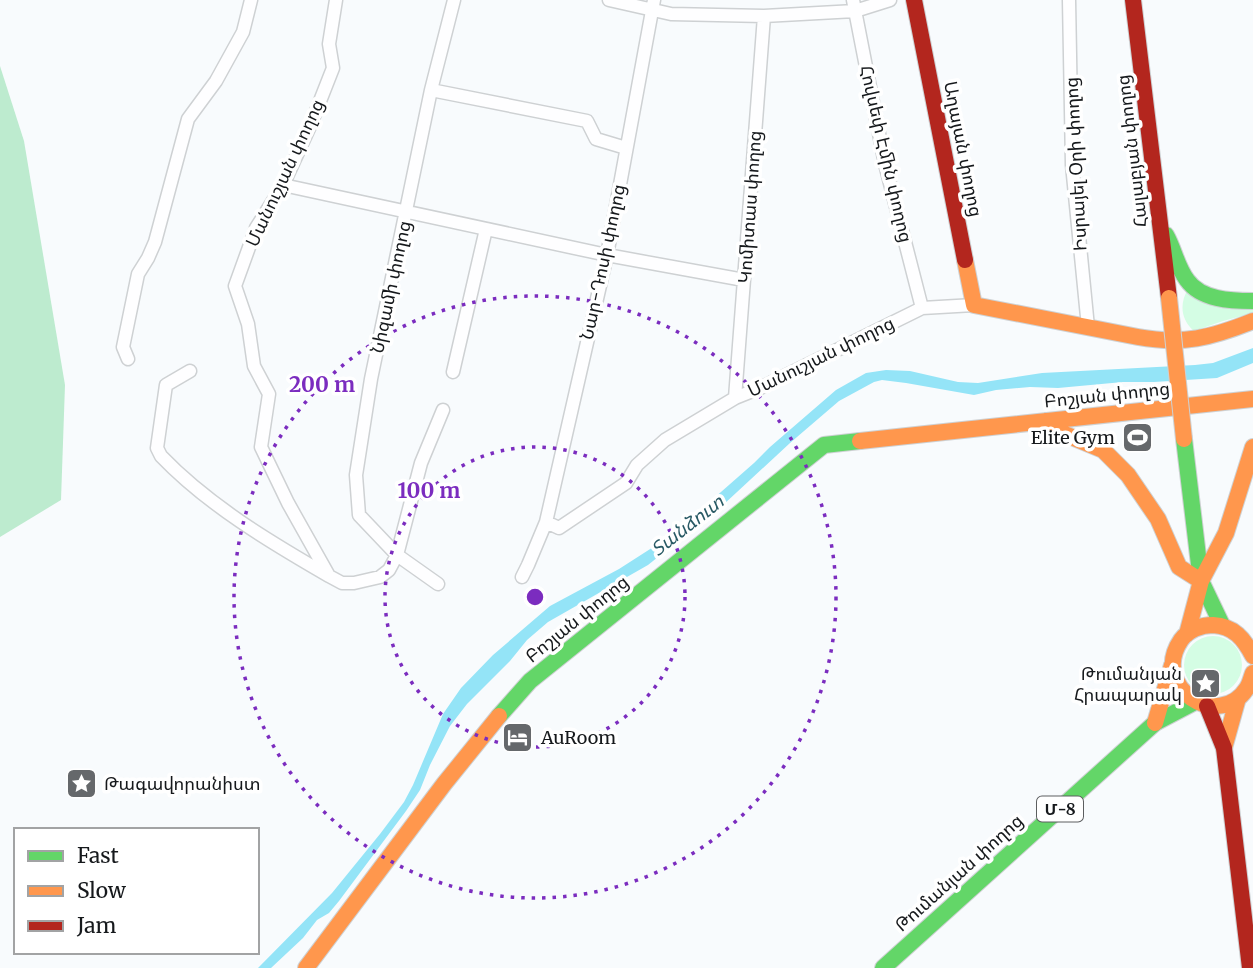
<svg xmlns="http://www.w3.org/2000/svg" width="1253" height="968" font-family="Merriweather,'Noto Sans Armenian',serif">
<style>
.green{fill:#d4fde4}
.forest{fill:#bdebcf}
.water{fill:#94e4f7}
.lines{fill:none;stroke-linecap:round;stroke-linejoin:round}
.street-casing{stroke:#ced1d3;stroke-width:15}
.fast-casing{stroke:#ced1d3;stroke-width:18}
.slow-casing{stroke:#ced1d3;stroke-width:18}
.jam-casing{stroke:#ced1d3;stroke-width:18}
.street{stroke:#fefeff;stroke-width:12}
.fast{stroke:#63d668;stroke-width:16}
.slow{stroke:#ff974d;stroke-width:16}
.jam{stroke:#b3261e;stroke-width:16}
.slow-bridge-casing{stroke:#ced1d3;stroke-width:18;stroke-linecap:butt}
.slow-bridge{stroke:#ff974d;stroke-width:16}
.ring{fill:none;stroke:#7b2cbf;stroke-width:3.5;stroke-dasharray:3.5 7}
.labels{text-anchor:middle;stroke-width:7;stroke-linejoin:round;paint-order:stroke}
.shield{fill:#fff;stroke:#5c5e60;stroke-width:2}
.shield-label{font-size:16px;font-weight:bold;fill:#16191c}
.street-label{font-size:18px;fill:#16191c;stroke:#fff}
.poi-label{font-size:18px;fill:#16191c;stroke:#fff;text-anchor:end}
.water-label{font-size:19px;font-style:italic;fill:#295a65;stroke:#fff}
.centre{fill:#7b2cbf;stroke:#fff;stroke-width:3.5}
.ring-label{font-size:21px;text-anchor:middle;font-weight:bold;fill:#7b2cbf;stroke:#fff;stroke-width:7;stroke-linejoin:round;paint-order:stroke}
</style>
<rect width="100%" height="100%" fill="#f8fbfd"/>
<!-- green -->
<path class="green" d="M 1188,289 L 1253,306 L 1253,313 L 1223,321 L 1194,331 C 1181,320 1179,304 1188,289 Z
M1184 665a29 29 0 1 1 58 0a29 29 0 1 1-58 0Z"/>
<!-- forest -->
<path class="forest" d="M 0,66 L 24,141 L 65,385 L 61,500 L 0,537 Z"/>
<!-- water -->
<path class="water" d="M 1253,348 L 1253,363 L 1217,378 L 1154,382 L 1123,382 L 1058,388 L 1030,387 L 996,390 L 974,395 L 906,383 L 882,380 L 874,382 L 839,401 L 790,443 L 723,505 L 648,565 L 548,622 L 527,640 L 510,661 L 467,704 L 450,726 L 430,765 L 420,790 L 406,811 L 339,901 L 329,913 L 317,920 L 303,938 L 271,968 L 258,968 L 332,893 L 380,834 L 404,802 L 413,785 L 443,714 L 461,688 L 493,655 L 550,606 L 619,569 L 672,535 L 754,463 L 770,447 L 836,390 L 866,373 L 886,370 L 910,371 L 958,382 L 978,383 L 1042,373 L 1195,365 L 1213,363 Z"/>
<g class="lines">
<defs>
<path id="street" d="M 336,0 L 329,44 L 333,68 L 311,124 L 283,185 L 256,228 L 235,286 L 248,324 L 254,366 L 269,394 L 261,447 L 288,503 L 329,576 L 342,583 L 354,583 L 380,577 L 389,570 L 397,555 L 421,463 L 443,410
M 609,0 L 671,14 L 764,16 L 855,11 L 890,0
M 853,0 L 885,164 L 922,308
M 1069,0 L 1072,165 L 1088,327
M 431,90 L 587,121 L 596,139 L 626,148
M 283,185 L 607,255 L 744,280
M 128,359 L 123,347 L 138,274 L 148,258 L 155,242 L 188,119 L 216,81 L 243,32 L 251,0
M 190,371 L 166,385 L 157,448 L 161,456 C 208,505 270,542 329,576
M 453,372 L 486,229
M 735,398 L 764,16
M 546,522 L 559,528 L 626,483 L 637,465 L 665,440 L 735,398 L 760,388 L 922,308 L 974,305
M 522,577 L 528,565 L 546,522 L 607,255 L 654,0
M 438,584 L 397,555 L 359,515 L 356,475 L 371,379 L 431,90 L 454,0"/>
<path id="fast" d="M 1166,235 C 1174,249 1177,267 1187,280 C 1201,300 1231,301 1253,301
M 1184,439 L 1201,581 L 1222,625
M 499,716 L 530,681 L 824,445 L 860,441
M 883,968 L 1155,723 L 1195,702"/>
<path id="slow" d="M 965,260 L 974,305 L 1138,337 C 1183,345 1211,338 1253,321
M 1046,421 L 1062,433 L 1103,450 L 1128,475 L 1158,519 L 1179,567 L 1201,581
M 860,441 L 1253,399
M 1187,634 L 1201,581 L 1226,533 L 1253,447
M 1253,656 C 1244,639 1234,626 1213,625 C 1201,625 1188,630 1181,640 C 1149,687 1219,732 1247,688 C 1250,684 1251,678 1253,673
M 1155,723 L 1172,665
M 1224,748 L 1238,698
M 306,968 L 444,784 L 499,716"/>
<path id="jam" d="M 914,0 L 965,260
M 1133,0 L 1169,298
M 1207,706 L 1224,748 L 1250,968"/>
</defs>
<!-- street casing -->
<use href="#street" class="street-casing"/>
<!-- fast casing -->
<use href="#fast" class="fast-casing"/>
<!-- slow casing -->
<use href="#slow" class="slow-casing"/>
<!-- jam casing -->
<use href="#jam" class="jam-casing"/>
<!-- street -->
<use href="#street" class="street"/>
<!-- fast -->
<use href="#fast" class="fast"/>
<!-- slow -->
<use href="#slow" class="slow"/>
<!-- jam -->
<use href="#jam" class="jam"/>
<defs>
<path id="slow-bridge" d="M 1169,298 L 1184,439"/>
</defs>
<!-- slow-bridge casing -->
<use href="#slow-bridge" class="slow-bridge-casing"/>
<!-- slow-bridge -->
<use href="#slow-bridge" class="slow-bridge"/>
</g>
<!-- distance rings -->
<g class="ring">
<circle cx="535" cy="597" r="150"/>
<circle cx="535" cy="597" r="301"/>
</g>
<!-- icons -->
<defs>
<symbol id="stadium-square" viewBox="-11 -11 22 22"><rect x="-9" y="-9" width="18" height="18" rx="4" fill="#65686b" stroke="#fff"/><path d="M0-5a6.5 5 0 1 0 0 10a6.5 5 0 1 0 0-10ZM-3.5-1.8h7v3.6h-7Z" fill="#fff"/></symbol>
<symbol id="sight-square" viewBox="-11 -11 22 22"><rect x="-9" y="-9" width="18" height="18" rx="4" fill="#65686b" stroke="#fff"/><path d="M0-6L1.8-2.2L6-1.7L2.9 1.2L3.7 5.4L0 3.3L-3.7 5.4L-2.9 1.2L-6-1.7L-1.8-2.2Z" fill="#fff"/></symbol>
<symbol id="hotel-square" viewBox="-11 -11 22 22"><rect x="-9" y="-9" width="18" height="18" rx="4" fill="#65686b" stroke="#fff"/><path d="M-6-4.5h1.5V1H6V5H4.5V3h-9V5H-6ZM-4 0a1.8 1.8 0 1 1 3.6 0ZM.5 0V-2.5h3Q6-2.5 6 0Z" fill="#fff"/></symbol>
</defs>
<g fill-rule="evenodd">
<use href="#stadium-square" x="1120" y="420" width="35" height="35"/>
<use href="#sight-square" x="1188" y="666" width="35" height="35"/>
<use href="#hotel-square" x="500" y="720" width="35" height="35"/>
<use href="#sight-square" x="64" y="766" width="35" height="35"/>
</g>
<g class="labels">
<!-- shield labels -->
<rect class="shield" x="1037" y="796.5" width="46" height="25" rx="5"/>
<g class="shield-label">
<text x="1060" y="815">Մ-8</text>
</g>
<!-- street labels -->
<g class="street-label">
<text transform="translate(963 149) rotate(79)" y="6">Աղայան փողոց</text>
<text transform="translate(1132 151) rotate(-97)" y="6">Հալաբյան փողոց</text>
<text transform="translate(886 154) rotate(77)" y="6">Հովսեփ Էմին փողոց</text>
<text transform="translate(1076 164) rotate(-93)" y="6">Իսրայել Օրի փողոց</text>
<text transform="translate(285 173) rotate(-65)" y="6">Մանուշյան փողոց</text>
<text transform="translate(750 207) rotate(-86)" y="6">Կոմիտաս փողոց</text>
<text transform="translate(603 262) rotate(-78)" y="6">Նար-Դոսի փողոց</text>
<text transform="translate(391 287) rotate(-78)" y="6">Նիզամի փողոց</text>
<text transform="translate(821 357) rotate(-26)" y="6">Մանուշյան փողոց</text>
<text transform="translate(1107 395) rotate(-6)" y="6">Բոշյան փողոց</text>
<text transform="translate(577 619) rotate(-39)" y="6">Բոշյան փողոց</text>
<text transform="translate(959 873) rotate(-42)" y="6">Թումանյան փողոց</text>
</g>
<!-- poi labels -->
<g class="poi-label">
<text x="1115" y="444">Elite Gym</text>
<text x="1182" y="680">Թումանյան<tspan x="1182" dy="21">Հրապարակ</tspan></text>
<text x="541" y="744" text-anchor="start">AuRoom</text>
<text x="104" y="790" text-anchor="start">Թագավորանիստ</text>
</g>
<!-- water labels -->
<g class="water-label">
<text transform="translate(687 525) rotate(-38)" y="7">Տանձուտ</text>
</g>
</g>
<circle cx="535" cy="597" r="10" class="centre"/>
<g class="ring-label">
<text x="322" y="392">200 m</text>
<text x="429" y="498">100 m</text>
</g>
<!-- legend -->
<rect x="14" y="828" width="245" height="126" fill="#ffffff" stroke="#a2a3a4" stroke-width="2"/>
<rect x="28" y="851" width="35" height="10" fill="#63d668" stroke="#a2a3a4" stroke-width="2"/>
<text x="77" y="863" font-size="21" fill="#16191c">Fast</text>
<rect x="28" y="886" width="35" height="10" fill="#ff974d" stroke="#a2a3a4" stroke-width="2"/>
<text x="77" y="898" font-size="21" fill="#16191c">Slow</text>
<rect x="28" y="921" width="35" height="10" fill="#b3261e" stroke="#a2a3a4" stroke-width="2"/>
<text x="77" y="933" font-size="21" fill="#16191c">Jam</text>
</svg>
